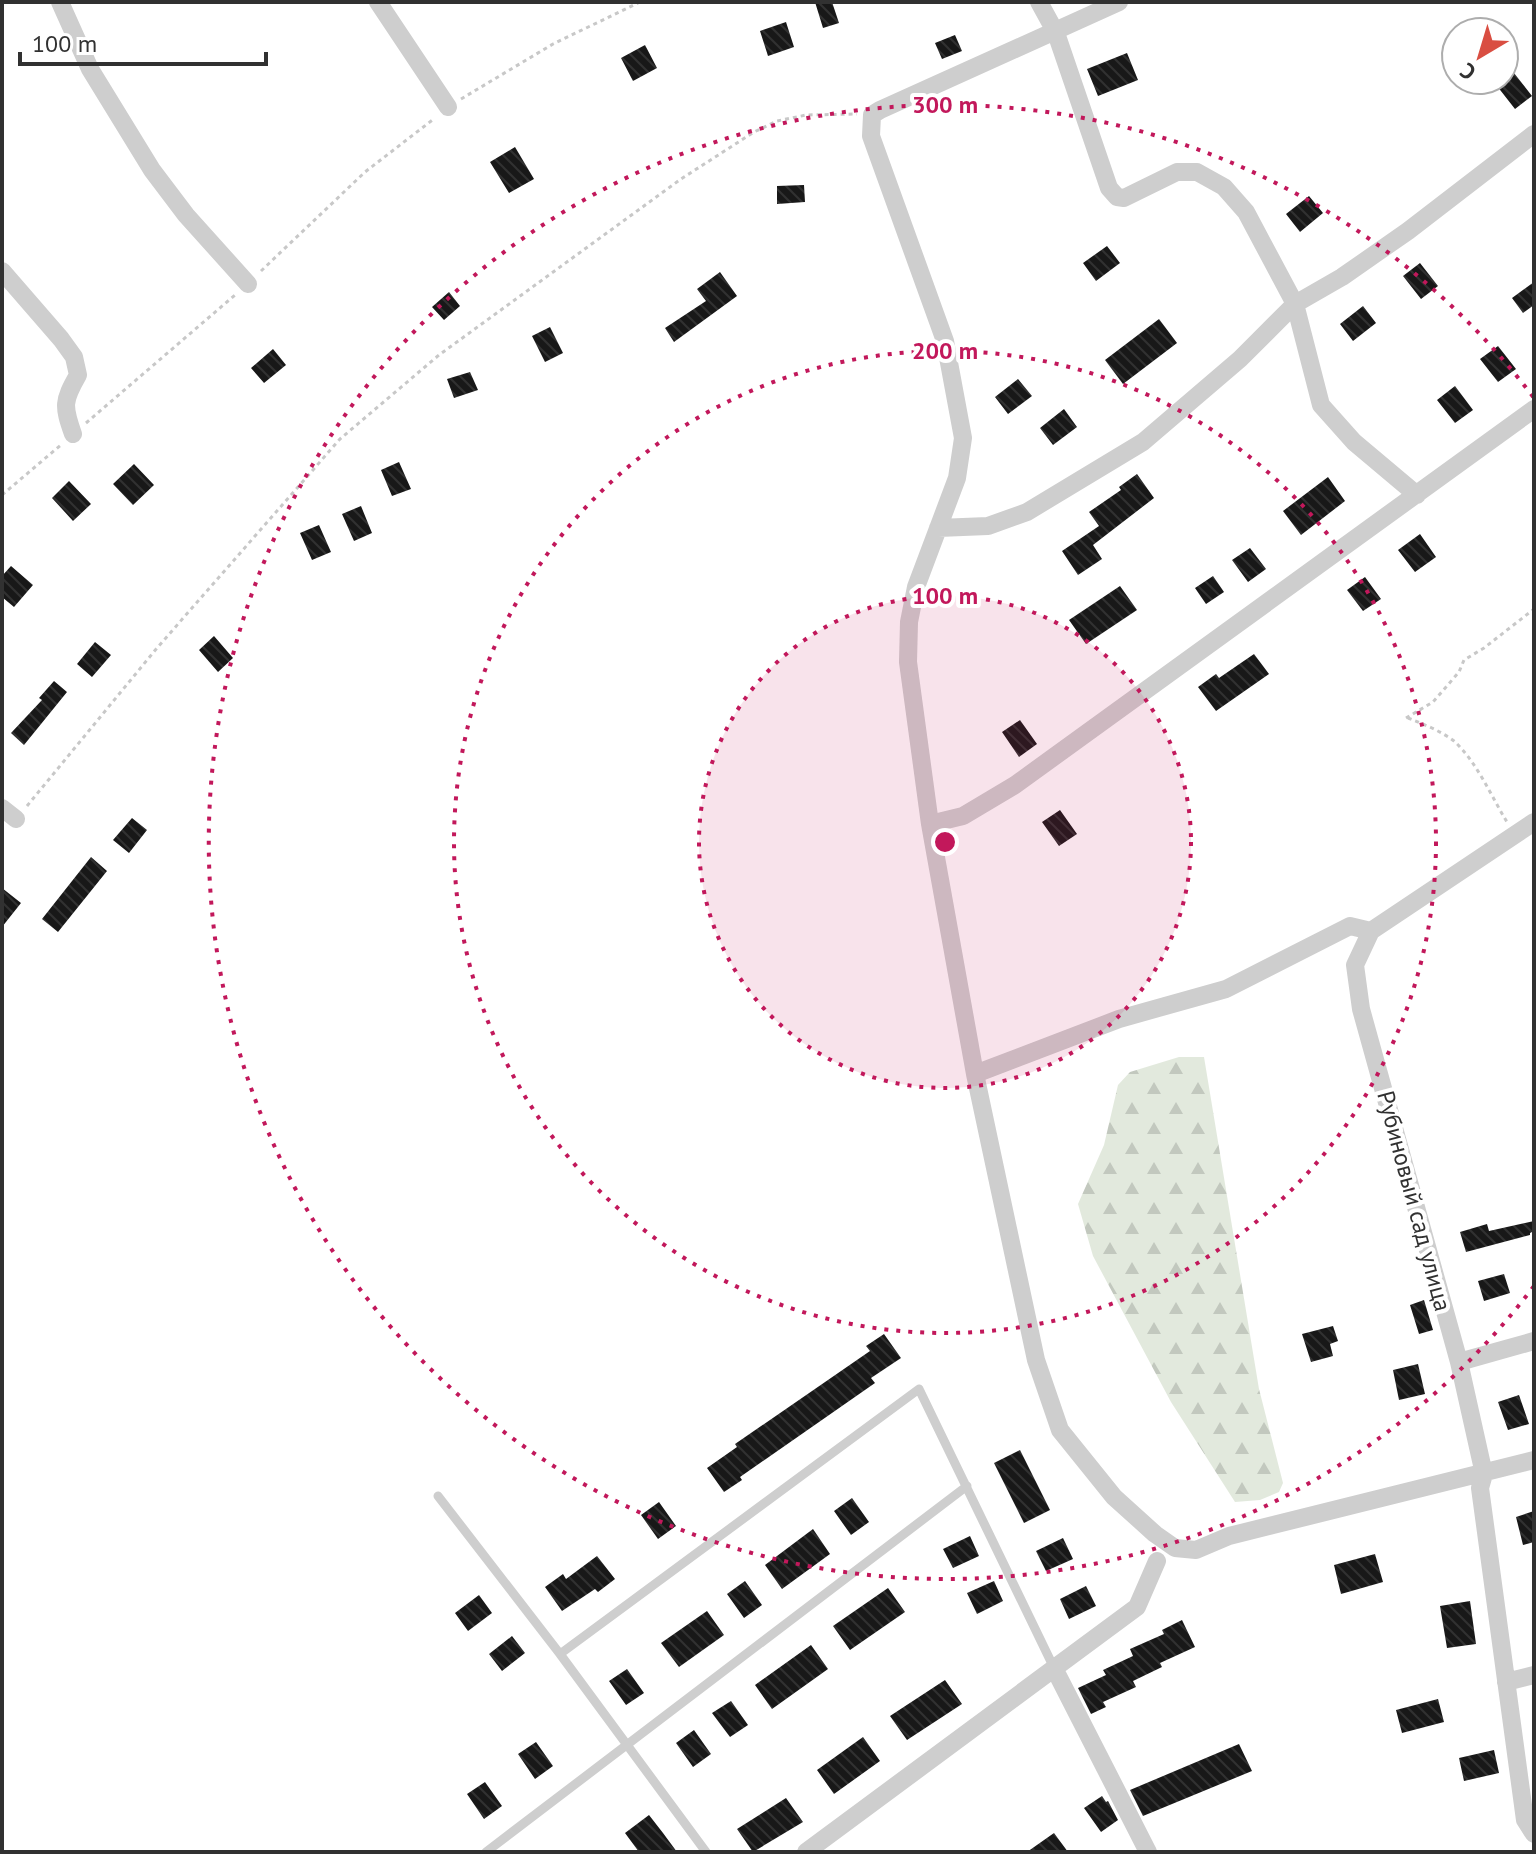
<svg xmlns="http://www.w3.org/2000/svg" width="1536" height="1854" font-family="'PT Sans',sans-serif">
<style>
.forest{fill:url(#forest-firs)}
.building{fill:url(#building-back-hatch)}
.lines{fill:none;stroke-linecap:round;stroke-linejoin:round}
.path{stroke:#c8c8c8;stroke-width:3;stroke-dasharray:4 4;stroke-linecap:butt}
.lane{stroke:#cecece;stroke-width:9}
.street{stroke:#cecece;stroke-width:18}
.ring{fill:none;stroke:#c2185b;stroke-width:4;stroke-dasharray:4 8}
.labels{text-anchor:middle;stroke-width:8;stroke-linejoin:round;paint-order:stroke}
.street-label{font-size:24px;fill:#313131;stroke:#fff}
.centre{fill:#c2185b;stroke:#fff;stroke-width:4}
.ring-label{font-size:24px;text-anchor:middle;font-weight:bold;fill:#c2185b;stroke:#fff;stroke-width:8;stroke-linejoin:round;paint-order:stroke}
</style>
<defs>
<pattern id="forest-firs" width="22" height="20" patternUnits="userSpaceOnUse" patternTransform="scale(2)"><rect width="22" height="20" fill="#e2e9dd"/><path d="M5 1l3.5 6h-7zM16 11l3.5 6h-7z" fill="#c2c8be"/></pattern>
<pattern id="building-back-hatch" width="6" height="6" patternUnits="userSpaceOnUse" patternTransform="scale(2)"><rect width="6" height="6" fill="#181818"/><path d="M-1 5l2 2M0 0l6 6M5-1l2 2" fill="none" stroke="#313131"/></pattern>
</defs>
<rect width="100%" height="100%" fill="#fff"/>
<!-- forest -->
<path class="forest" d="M 1179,1057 L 1204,1057 L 1259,1389 L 1283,1483 L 1279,1492 L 1260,1500 L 1235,1502 L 1171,1402 L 1093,1256 L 1078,1204 L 1104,1145 L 1118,1085 L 1130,1072 Z"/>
<!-- building -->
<path class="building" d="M 815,2 L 832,2 L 839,23 L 823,28 Z
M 786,22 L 794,47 L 768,56 L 760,31 Z
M 955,35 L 962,51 L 942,59 L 935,43 Z
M 645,45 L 657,68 L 633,81 L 621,58 Z
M 1127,53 L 1138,80 L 1098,96 L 1087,69 Z
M 1514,73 L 1532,96 L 1515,109 L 1497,86 Z
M 515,147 L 534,179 L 509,193 L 490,162 Z
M 804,185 L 805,202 L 777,204 L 777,186 Z
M 1309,196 L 1323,213 L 1300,232 L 1286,214 Z
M 1107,246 L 1120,263 L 1096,281 L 1083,263 Z
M 1420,263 L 1438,286 L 1421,299 L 1403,276 Z
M 720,272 L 737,296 L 674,342 L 665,328 L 706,301 L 697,289 Z
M 1534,282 L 1534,305 L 1523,313 L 1512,298 Z
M 449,292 L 460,306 L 444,320 L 432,307 Z
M 1363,306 L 1376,323 L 1353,341 L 1340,324 Z
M 1159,319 L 1177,343 L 1123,384 L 1105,360 Z
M 550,327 L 563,353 L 545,362 L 532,336 Z
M 1498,346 L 1516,369 L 1498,382 L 1480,359 Z
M 273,349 L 286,365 L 264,383 L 251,368 Z
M 470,372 L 478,390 L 454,398 L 447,379 Z
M 1018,379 L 1032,396 L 1008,414 L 995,397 Z
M 1455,386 L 1473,410 L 1455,423 L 1437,400 Z
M 1064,409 L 1077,427 L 1053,445 L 1040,428 Z
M 399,462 L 411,489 L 392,496 L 381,470 Z
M 134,464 L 154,485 L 133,505 L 113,484 Z
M 1137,474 L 1154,498 L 1093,545 L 1102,559 L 1078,575 L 1062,551 L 1099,526 L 1089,512 L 1121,490 L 1119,487 Z
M 1328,477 L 1345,501 L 1301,535 L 1283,511 Z
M 69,481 L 91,504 L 73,521 L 52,498 Z
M 361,506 L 372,533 L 354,541 L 342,514 Z
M 319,525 L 331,552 L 312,560 L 300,533 Z
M 1420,534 L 1436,557 L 1415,572 L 1398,550 Z
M 1250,548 L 1266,569 L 1248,582 L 1232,560 Z
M 11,566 L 33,585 L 14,607 L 2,597 L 2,576 Z
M 1213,576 L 1224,592 L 1206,604 L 1195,588 Z
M 1365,577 L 1381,599 L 1363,611 L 1347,590 Z
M 1120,586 L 1137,610 L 1086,644 L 1069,620 Z
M 214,636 L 233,658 L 218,672 L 199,650 Z
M 95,642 L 111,655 L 92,677 L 77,664 Z
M 1254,654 L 1269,674 L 1216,711 L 1198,687 L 1216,674 L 1219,678 Z
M 54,681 L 67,692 L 24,745 L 11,733 L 42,700 L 39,698 Z
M 1020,720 L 1037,744 L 1019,757 L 1002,732 Z
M 1060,810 L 1077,834 L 1059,846 L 1042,822 Z
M 132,818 L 147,830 L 129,853 L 113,840 Z
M 91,857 L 107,871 L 58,932 L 42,919 Z
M 2,888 L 21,903 L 2,927 Z
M 1534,1221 L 1534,1231 L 1530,1233 L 1530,1235 L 1466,1252 L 1460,1232 L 1487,1224 L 1489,1231 Z
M 1504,1274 L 1510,1293 L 1484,1301 L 1478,1281 Z
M 1424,1300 L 1433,1330 L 1419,1334 L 1410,1305 Z
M 1333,1326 L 1338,1341 L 1330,1344 L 1333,1356 L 1311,1362 L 1302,1334 Z
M 884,1334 L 901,1358 L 871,1378 L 875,1383 L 740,1477 L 742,1480 L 724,1492 L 707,1468 L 737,1447 L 735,1444 L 870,1351 L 866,1346 Z
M 1418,1364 L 1425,1394 L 1399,1400 L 1393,1370 Z
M 1519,1395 L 1529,1424 L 1508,1430 L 1498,1402 Z
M 1020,1450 L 1050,1510 L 1024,1523 L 994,1463 Z
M 852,1498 L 869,1522 L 851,1535 L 834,1511 Z
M 659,1502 L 676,1526 L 658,1539 L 641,1515 Z
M 1534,1511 L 1534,1542 L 1523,1545 L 1516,1517 Z
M 813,1529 L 830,1554 L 782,1589 L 765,1565 Z
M 970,1536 L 979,1556 L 953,1568 L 943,1549 Z
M 1063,1538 L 1073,1559 L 1046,1571 L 1036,1551 Z
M 1375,1554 L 1383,1582 L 1341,1594 L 1334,1565 Z
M 597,1556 L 615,1579 L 598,1592 L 595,1589 L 562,1611 L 545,1587 L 563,1574 L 566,1579 Z
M 745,1581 L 762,1605 L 744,1618 L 727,1594 Z
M 994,1581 L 1003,1601 L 977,1614 L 967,1593 Z
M 1086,1586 L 1096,1606 L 1069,1619 L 1060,1599 Z
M 888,1588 L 905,1612 L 850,1650 L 833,1626 Z
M 479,1595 L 492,1613 L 468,1631 L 455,1613 Z
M 1470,1601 L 1476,1644 L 1447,1648 L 1440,1606 Z
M 707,1611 L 724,1635 L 679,1667 L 661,1643 Z
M 1182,1620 L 1195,1647 L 1160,1663 L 1162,1667 L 1133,1681 L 1136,1687 L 1103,1702 L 1106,1707 L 1091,1714 L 1078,1688 L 1106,1675 L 1103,1670 L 1133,1656 L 1130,1649 L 1164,1634 L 1162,1630 Z
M 512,1636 L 525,1653 L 502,1671 L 489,1654 Z
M 811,1645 L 828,1669 L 772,1709 L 755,1685 Z
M 627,1669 L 644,1693 L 626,1705 L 609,1681 Z
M 945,1680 L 962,1704 L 907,1740 L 890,1716 Z
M 1438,1699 L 1444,1722 L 1402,1733 L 1396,1710 Z
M 731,1701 L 748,1725 L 730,1737 L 712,1713 Z
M 694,1730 L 711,1754 L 693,1767 L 676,1743 Z
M 863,1737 L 880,1761 L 834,1794 L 817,1770 Z
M 536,1742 L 553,1766 L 535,1779 L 518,1754 Z
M 1239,1744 L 1252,1771 L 1143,1816 L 1130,1790 Z
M 1494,1750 L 1499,1773 L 1464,1781 L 1459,1758 Z
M 485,1782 L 502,1806 L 484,1819 L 467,1794 Z
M 1102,1796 L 1106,1802 L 1108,1801 L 1118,1820 L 1101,1832 L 1084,1808 Z
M 786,1798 L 803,1822 L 753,1852 L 737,1829 Z
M 649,1815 L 663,1833 L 677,1852 L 639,1852 L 625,1833 Z
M 1054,1833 L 1068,1852 L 1027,1852 Z"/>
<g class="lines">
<!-- path -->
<path class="path" d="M 461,99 L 553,44 L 640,2
M 261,271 L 365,172 L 435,118
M 86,423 L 235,295
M 2,495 L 62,444
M 1406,718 L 1433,702 L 1459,672 L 1464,660 L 1484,648 L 1534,609
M 1408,718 C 1423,724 1441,731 1454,741 C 1477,762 1491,796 1507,822
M 27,806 L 157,648 L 340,439 L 439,355 L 681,179 L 754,132 L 777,121 L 806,115 L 857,114"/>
<!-- lane -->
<path class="lane" d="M 438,1496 L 560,1654
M 486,1852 L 967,1486
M 706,1852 L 560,1654 L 919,1389 L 1055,1670"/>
<!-- street -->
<path class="street" d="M 60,2 L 90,69 L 152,170 L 186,215 L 248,284
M 378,2 L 448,107
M 1039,2 L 1056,33 L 1109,188 L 1117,197 L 1124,198 L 1177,172 L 1197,172 L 1224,187 L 1246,212 L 1295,304 L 1321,405 L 1354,442 L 1417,495
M 1119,2 L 880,110 L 872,115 L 871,136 L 945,341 L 963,438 L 957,478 L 916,587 L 909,622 L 908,662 L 930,824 L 975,1074 L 1036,1360 L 1060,1430 L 1114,1497 L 1155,1534 L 1175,1548 L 1196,1550 L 1229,1536 L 1534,1460
M 2,271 L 61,339 L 74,357 L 78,375 C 63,401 63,406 73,434
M 938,528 L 988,526 L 1027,512 L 1143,442 L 1240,359 L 1295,304 L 1342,277 L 1408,231 L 1534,134
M 2,808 L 16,819
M 1534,822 L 1371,931 L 1355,965 L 1361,1009 L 1459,1362 L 1484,1474 L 1480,1488 L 1525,1820 L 1534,1834
M 930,824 L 963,816 L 1015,785 L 1534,409
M 975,1074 L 1119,1019 L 1226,989 L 1350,926 L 1371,931
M 1459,1362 L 1534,1341
M 1055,1670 L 1148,1852
M 1506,1682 L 1534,1675
M 806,1852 L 1137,1607 L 1157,1561"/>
</g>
<!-- distance rings -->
<circle cx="945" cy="842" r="246" fill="#c2185b" fill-opacity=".12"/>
<g class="ring">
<circle cx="945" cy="842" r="246"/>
<circle cx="945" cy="842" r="491"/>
<path d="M1534 1286A737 737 0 1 1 1534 398"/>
</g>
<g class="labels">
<!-- street labels -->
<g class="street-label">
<text transform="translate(1414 1201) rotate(75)" y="8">Рубиновый сад улица</text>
</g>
</g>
<circle cx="945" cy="842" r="12" class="centre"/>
<g class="ring-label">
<text x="945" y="113">300 m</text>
<text x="945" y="359">200 m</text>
<text x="945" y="604">100 m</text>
</g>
<!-- border -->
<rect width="1536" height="1854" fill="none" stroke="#313131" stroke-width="8"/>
<!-- north arrow -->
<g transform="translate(1480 56) rotate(218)"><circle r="38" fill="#ffffff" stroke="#adadad" stroke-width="2"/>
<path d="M0-6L14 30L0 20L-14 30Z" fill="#d94e42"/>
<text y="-12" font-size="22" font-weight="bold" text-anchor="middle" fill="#313131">С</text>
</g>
<!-- scale -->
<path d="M20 52v12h246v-12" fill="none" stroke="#313131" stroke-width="4"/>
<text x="32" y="52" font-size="24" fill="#313131" stroke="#ffffff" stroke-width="6" paint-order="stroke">100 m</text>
</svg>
